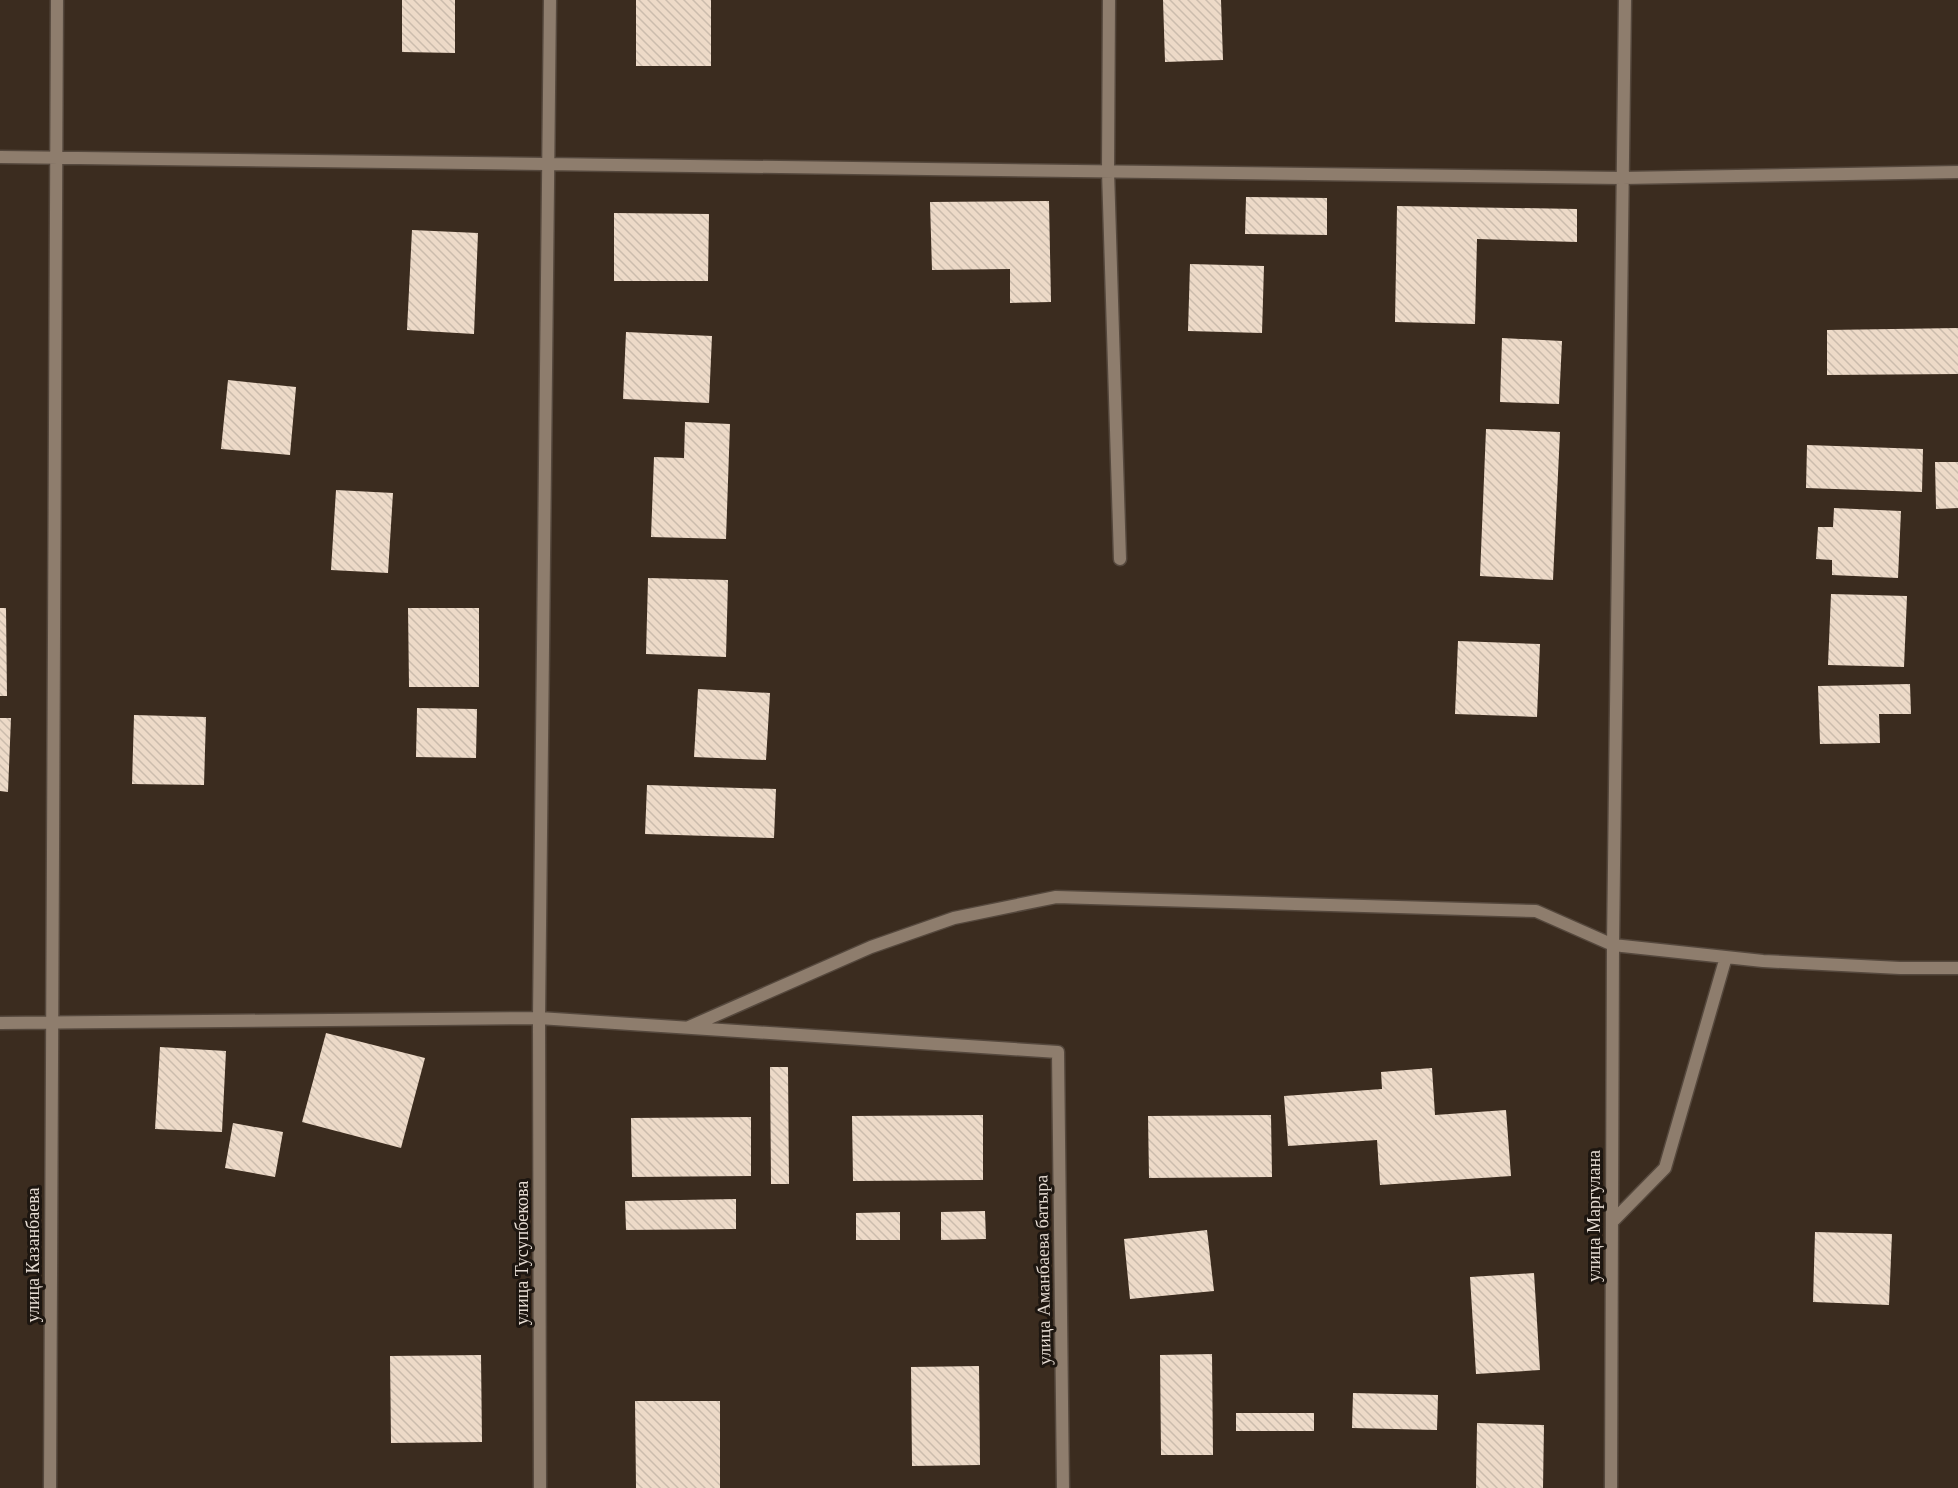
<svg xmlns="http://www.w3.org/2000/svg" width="1958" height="1488" font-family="Georgia,serif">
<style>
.building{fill:url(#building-back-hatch)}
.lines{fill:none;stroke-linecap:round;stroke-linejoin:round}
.minor-casing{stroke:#55483d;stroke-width:15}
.minor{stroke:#8e7d6d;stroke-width:12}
.labels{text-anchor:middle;stroke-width:6;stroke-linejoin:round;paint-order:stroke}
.street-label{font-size:18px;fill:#e6dcd3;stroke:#1d1610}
</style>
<defs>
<pattern id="building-back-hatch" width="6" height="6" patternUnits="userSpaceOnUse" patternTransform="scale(1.5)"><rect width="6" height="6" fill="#eddac8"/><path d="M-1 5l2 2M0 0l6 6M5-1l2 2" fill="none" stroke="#cbbcad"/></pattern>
</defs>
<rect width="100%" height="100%" fill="#3b2c1f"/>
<!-- building -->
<path class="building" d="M 402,0 L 455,0 L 455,53 L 402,52 Z
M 636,0 L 711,0 L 711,66 L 636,66 Z
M 1163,0 L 1221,0 L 1223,60 L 1165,62 Z
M 1246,197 L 1327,198 L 1327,235 L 1245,234 Z
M 1049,201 L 1051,302 L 1010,303 L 1010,269 L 932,270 L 930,202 Z
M 1397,206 L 1577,209 L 1577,242 L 1477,239 L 1475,324 L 1395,322 Z
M 614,213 L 709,214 L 708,281 L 614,281 Z
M 412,230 L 478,233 L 474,334 L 407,330 Z
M 1190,264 L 1264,266 L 1262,333 L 1188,331 Z
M 1958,328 L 1958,374 L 1827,375 L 1827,330 Z
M 626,332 L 712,336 L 709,403 L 623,399 Z
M 1502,338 L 1562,341 L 1559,404 L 1500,402 Z
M 228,380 L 296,387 L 290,455 L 221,449 Z
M 685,422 L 730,424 L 726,539 L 651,537 L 654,457 L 684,458 Z
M 1486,429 L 1560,432 L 1553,580 L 1480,576 Z
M 1807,445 L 1923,449 L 1922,492 L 1806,488 Z
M 1935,462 L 1958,462 L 1958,508 L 1936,509 Z
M 336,490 L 393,493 L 388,573 L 331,570 Z
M 1834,508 L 1901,511 L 1898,578 L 1832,575 L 1832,560 L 1816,559 L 1818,527 L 1833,527 Z
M 648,578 L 728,580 L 726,657 L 646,654 Z
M 1831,594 L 1907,596 L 1904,667 L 1828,665 Z
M 0,608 L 6,608 L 7,696 L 0,696 Z
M 408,608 L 479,608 L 479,687 L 409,687 Z
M 1458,641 L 1540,644 L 1537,717 L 1455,714 Z
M 1910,684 L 1911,714 L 1879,714 L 1880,743 L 1820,744 L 1818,686 Z
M 698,689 L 770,693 L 766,760 L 694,757 Z
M 417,708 L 477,709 L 476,758 L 416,757 Z
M 134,715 L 206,717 L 204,785 L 132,784 Z
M 0,718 L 11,718 L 8,792 L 0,791 Z
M 647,785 L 776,789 L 774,838 L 645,834 Z
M 326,1033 L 425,1058 L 401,1148 L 302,1122 Z
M 160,1047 L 226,1051 L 222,1132 L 155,1129 Z
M 770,1067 L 788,1067 L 789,1184 L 771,1184 Z
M 1432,1068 L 1435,1115 L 1506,1110 L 1511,1176 L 1380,1185 L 1377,1140 L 1288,1146 L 1284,1096 L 1382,1089 L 1381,1072 Z
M 983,1115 L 983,1180 L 853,1181 L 852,1116 Z
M 1271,1115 L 1272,1177 L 1149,1178 L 1148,1116 Z
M 751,1117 L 751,1176 L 632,1177 L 631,1118 Z
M 233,1123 L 283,1132 L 275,1177 L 225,1168 Z
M 736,1199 L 736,1229 L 626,1230 L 625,1201 Z
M 985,1211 L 986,1239 L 941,1240 L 941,1212 Z
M 900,1212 L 900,1240 L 856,1240 L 856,1213 Z
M 1207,1230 L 1214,1291 L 1130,1299 L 1124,1239 Z
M 1815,1232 L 1892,1234 L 1889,1305 L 1813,1302 Z
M 1534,1273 L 1540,1370 L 1476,1374 L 1470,1277 Z
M 1212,1354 L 1213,1455 L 1161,1455 L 1160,1355 Z
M 481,1355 L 482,1442 L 391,1443 L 390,1356 Z
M 979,1366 L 980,1465 L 912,1466 L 911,1367 Z
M 1353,1393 L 1438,1395 L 1437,1430 L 1352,1428 Z
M 635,1401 L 720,1401 L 720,1488 L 636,1488 Z
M 1236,1413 L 1314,1413 L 1314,1431 L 1236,1431 Z
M 1477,1423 L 1544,1425 L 1543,1488 L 1476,1488 Z"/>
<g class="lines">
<defs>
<path id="minor" d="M 1109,0 L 1108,171 L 1120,559
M 0,157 L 1622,178 L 1958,172
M 0,1023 L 539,1018 L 1058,1052 L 1063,1488
M 689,1027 L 871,947 L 954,918 L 1056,897 L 1536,911 L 1613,945 L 1763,961 L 1900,968 L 1958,968
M 1612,1222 L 1665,1168 L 1726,957
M 50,1488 L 57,0
M 540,1488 L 539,1018 L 550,0
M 1611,1488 L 1613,945 L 1625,0"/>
</defs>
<!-- minor casing -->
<use href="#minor" class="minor-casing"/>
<!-- minor -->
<use href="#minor" class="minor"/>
</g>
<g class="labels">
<!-- street labels -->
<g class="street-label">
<text transform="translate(1594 1216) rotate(-90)" y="6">улица Маргулана</text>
<text transform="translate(522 1253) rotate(-90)" y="6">улица Тусупбекова</text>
<text transform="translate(33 1255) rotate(-90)" y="6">улица Казанбаева</text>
<text transform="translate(1043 1270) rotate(-91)" y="6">улица Аманбаева батыра</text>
</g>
</g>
</svg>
